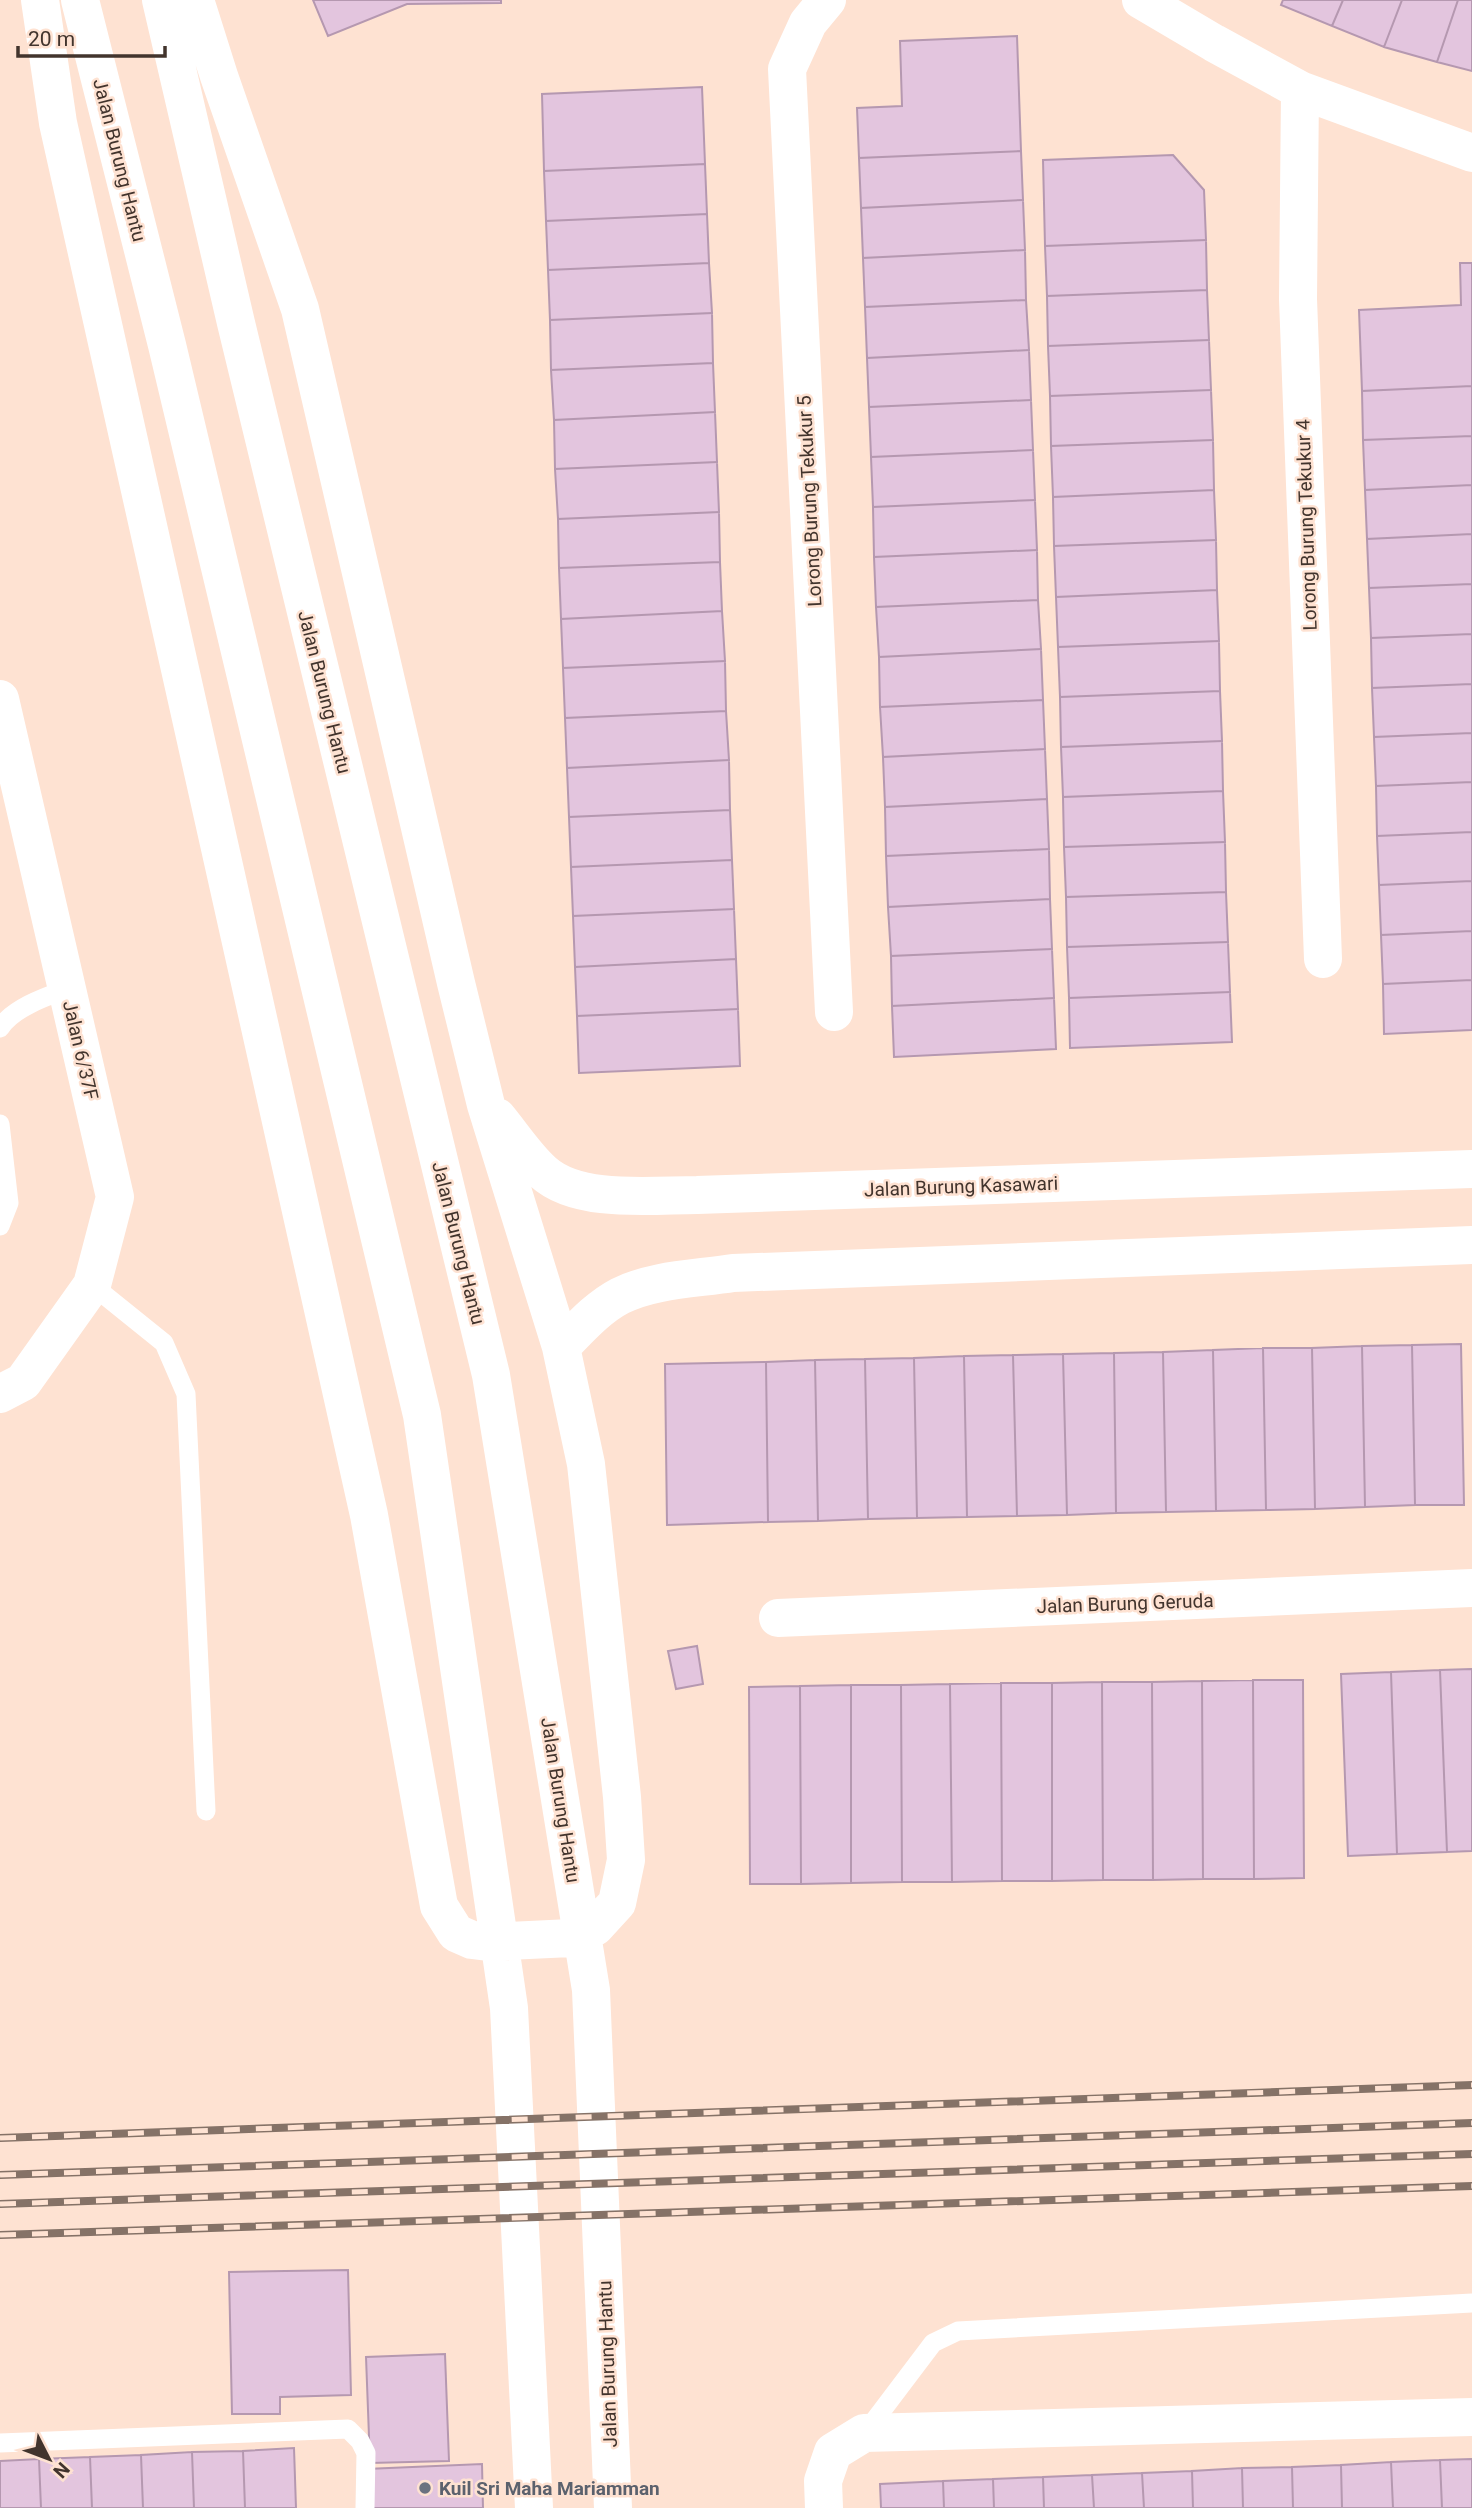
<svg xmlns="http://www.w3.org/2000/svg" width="1472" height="2508" font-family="Roboto,sans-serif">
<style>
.building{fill:#e3c5de;stroke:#b598b0;stroke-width:2}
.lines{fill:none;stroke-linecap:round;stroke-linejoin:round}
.lane{stroke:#fff;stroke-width:19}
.street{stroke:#fff;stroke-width:38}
.secondary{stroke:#fff;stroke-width:38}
.rail-casing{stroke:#857267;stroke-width:8}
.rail{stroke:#fee2d2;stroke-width:5;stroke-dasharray:16;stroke-linecap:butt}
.worship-dot{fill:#6b7280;stroke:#fee2d2;stroke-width:2.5}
.labels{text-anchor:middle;stroke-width:5;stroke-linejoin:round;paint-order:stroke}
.street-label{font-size:19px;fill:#42342d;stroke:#fee2d2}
.worship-label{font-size:19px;font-weight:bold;fill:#5b616d;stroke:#fee2d2;text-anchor:start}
</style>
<rect width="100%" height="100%" fill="#fee2d2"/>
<!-- building -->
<path class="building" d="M 313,0 L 501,0 L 501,3 L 407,4 L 328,36 Z
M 1283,0 L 1343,0 L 1332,26 L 1281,5 Z
M 1343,0 L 1402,0 L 1384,47 L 1332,26 Z
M 1402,0 L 1458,0 L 1437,62 L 1384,47 Z
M 1458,0 L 1472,0 L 1472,71 L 1437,62 Z
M 1017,36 L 1021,151 L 859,158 L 857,108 L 902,106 L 900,41 Z
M 702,87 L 705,164 L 544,171 L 542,94 Z
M 1021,151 L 1023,200 L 861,208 L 859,158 Z
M 1173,155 L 1204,190 L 1206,240 L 1045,246 L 1043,160 Z
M 705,164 L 707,214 L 546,221 L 544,171 Z
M 1023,200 L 1025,250 L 863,258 L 861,208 Z
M 707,214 L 709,263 L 548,270 L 546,221 Z
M 1206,240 L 1207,290 L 1047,296 L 1045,246 Z
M 1025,250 L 1026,300 L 865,307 L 863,258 Z
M 709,263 L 712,313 L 550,320 L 548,270 Z
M 1460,263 L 1472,263 L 1472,386 L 1362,391 L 1359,310 L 1461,305 Z
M 1207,290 L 1209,340 L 1048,346 L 1047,296 Z
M 1026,300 L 1029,350 L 867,358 L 865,307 Z
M 712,313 L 713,363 L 551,370 L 550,320 Z
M 1209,340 L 1211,390 L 1050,396 L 1048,346 Z
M 1029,350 L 1031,400 L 869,407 L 867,358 Z
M 713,363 L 715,412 L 554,420 L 551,370 Z
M 1472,386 L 1472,436 L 1363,440 L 1362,391 Z
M 1211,390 L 1213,440 L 1051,446 L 1050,396 Z
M 1031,400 L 1033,450 L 871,457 L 869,407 Z
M 715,412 L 717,462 L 555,469 L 554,420 Z
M 1472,436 L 1472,485 L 1365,490 L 1363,440 Z
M 1213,440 L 1214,490 L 1053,497 L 1051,446 Z
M 1033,450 L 1035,500 L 873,507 L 871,457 Z
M 717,462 L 719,512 L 558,519 L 555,469 Z
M 1472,485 L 1472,534 L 1367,539 L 1365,490 Z
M 1214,490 L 1216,540 L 1054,546 L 1053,497 Z
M 1035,500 L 1037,550 L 874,557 L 873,507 Z
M 719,512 L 720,562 L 559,568 L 558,519 Z
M 1472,534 L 1472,584 L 1369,588 L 1367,539 Z
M 1216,540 L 1217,590 L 1056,597 L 1054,546 Z
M 1037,550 L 1038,600 L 876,607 L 874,557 Z
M 720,562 L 722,611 L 561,619 L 559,568 Z
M 1472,584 L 1472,634 L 1371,638 L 1369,588 Z
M 1217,590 L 1219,641 L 1058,647 L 1056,597 Z
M 1038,600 L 1041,649 L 879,657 L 876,607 Z
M 722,611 L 725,661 L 563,668 L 561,619 Z
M 1472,634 L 1472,684 L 1372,688 L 1371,638 Z
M 1219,641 L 1220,691 L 1060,697 L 1058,647 Z
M 1041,649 L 1043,700 L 880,707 L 879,657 Z
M 725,661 L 726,711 L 565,718 L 563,668 Z
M 1472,684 L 1472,733 L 1374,737 L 1372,688 Z
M 1220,691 L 1222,741 L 1061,747 L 1060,697 Z
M 1043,700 L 1045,749 L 883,757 L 880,707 Z
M 726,711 L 729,760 L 567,768 L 565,718 Z
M 1472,733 L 1472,782 L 1376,786 L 1374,737 Z
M 1222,741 L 1223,791 L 1063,797 L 1061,747 Z
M 1045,749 L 1047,799 L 885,807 L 883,757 Z
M 729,760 L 730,810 L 569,817 L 567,768 Z
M 1472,782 L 1472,832 L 1377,836 L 1376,786 Z
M 1223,791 L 1225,842 L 1064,847 L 1063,797 Z
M 1047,799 L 1049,849 L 886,856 L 885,807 Z
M 730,810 L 732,860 L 571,867 L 569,817 Z
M 1472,832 L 1472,881 L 1379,885 L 1377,836 Z
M 1225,842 L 1226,892 L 1066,897 L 1064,847 Z
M 1049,849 L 1050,899 L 888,907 L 886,856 Z
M 732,860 L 734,909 L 573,916 L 571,867 Z
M 1472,881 L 1472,931 L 1381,935 L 1379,885 Z
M 1226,892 L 1228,942 L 1067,947 L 1066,897 Z
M 1050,899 L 1052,949 L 891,956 L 888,907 Z
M 734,909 L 736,959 L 575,967 L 573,916 Z
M 1472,931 L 1472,980 L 1383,984 L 1381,935 Z
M 1228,942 L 1230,992 L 1069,998 L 1067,947 Z
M 1052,949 L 1054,998 L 892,1006 L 891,956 Z
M 736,959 L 738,1009 L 577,1016 L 575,967 Z
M 1472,980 L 1472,1030 L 1384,1034 L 1383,984 Z
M 1230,992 L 1232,1042 L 1070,1048 L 1069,998 Z
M 1054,998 L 1056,1049 L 894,1057 L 892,1006 Z
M 738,1009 L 740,1066 L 579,1073 L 577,1016 Z
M 1461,1344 L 1464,1505 L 1415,1505 L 1412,1345 Z
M 1412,1345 L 1415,1505 L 1365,1507 L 1362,1346 Z
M 1362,1346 L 1365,1507 L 1315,1509 L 1312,1348 Z
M 1263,1348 L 1266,1510 L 1216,1511 L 1213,1350 Z
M 1263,1348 L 1312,1348 L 1315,1509 L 1266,1510 Z
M 1213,1350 L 1216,1511 L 1166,1512 L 1163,1352 Z
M 1163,1352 L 1166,1512 L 1116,1513 L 1114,1353 Z
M 1114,1353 L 1116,1513 L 1067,1515 L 1063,1354 Z
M 1063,1354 L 1067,1515 L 1017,1516 L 1013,1355 Z
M 1013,1355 L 1017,1516 L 967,1517 L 964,1356 Z
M 964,1356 L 967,1517 L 917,1518 L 914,1358 Z
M 914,1358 L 917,1518 L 868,1519 L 865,1359 Z
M 865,1359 L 868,1519 L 818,1521 L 815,1360 Z
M 815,1360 L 818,1521 L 768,1522 L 766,1362 Z
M 766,1362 L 768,1522 L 667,1525 L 665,1364 Z
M 697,1646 L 703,1684 L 676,1689 L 668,1651 Z
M 1472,1669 L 1472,1851 L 1447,1852 L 1440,1670 Z
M 1440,1670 L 1447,1852 L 1397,1854 L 1391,1672 Z
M 1391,1672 L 1397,1854 L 1348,1856 L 1341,1674 Z
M 1253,1680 L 1303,1680 L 1304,1878 L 1254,1879 Z
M 1253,1680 L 1254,1879 L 1203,1879 L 1202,1681 Z
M 1202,1681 L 1203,1879 L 1153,1880 L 1152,1682 Z
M 1102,1682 L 1152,1682 L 1153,1880 L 1103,1880 Z
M 1102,1682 L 1103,1880 L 1052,1881 L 1052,1683 Z
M 1001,1683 L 1052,1683 L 1052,1881 L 1002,1881 Z
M 1001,1683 L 1002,1881 L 952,1882 L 950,1684 Z
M 950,1684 L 952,1882 L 902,1882 L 901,1685 Z
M 851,1685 L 901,1685 L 902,1882 L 851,1883 Z
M 851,1685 L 851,1883 L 801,1884 L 800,1686 Z
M 800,1686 L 801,1884 L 750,1884 L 749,1687 Z
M 348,2270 L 351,2395 L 280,2397 L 280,2414 L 232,2414 L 229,2272 Z
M 445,2354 L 449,2461 L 370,2463 L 366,2357 Z
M 294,2448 L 296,2508 L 245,2508 L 243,2451 Z
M 243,2451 L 245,2508 L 194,2508 L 192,2452 Z
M 192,2452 L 194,2508 L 143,2508 L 141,2455 Z
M 141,2455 L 143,2508 L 92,2508 L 90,2457 Z
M 90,2457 L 92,2508 L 41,2508 L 39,2459 Z
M 39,2459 L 41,2508 L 0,2508 L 0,2461 Z
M 1472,2459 L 1472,2508 L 1442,2508 L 1440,2460 Z
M 1440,2460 L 1442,2508 L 1393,2508 L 1391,2462 Z
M 1391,2462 L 1393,2508 L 1342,2508 L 1341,2465 Z
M 482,2464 L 483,2508 L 367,2508 L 366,2469 Z
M 1341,2465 L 1342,2508 L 1293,2508 L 1292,2467 Z
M 1292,2467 L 1293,2508 L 1243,2508 L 1242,2468 Z
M 1242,2468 L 1243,2508 L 1193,2508 L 1192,2471 Z
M 1192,2471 L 1193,2508 L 1144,2508 L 1142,2473 Z
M 1142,2473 L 1144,2508 L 1094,2508 L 1092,2475 Z
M 1092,2475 L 1094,2508 L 1044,2508 L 1043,2477 Z
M 1043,2477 L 1044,2508 L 994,2508 L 993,2479 Z
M 993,2479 L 994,2508 L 944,2508 L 943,2481 Z
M 943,2481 L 944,2508 L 881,2508 L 880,2484 Z"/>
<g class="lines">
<!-- lane -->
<path class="lane" d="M 0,1028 C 13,1008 45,997 67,989
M 0,1124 L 9,1203 L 0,1226
M 92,1285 L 164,1343 L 186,1394 L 206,1811
M 865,2433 L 933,2343 L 958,2331 L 1472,2303
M 0,2443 L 348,2429 L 360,2441 L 366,2453 L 365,2508"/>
<!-- street -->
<path class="street" d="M 827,0 L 808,23 L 787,69 L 834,1012
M 1141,0 L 1214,43 L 1300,90 L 1472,153
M 1300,90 L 1298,299 L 1323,959
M 0,699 L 115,1197 L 92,1285 L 23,1382 L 0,1394
M 778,1618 L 1472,1588
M 824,2508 L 823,2481 L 833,2452 L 864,2433 L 1472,2417"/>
<!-- secondary -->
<path class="secondary" d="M 40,0 L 58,123 L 369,1515 L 439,1906 L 456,1933 L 472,1940 L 488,1942 L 571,1938 L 595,1927 L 617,1903 L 626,1860 L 622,1797 L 586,1464 L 561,1347 L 486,1105 L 456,983 L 300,309 L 219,76 L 195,0
M 80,0 L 167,345 L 422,1415 L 509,2008 L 534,2508
M 161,0 L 236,323 L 491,1375 L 591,1990 L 613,2508
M 497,1117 C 512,1135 526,1157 543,1172 C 578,1204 652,1195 697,1195 L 1472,1169
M 561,1347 C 579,1329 597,1308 620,1296 C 654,1279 696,1279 733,1273 L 1472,1245"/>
<defs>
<path id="rail" d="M 0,2138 L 1472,2085
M 0,2175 L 1472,2123
M 0,2204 L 1472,2154
M 0,2235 L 1472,2186"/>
</defs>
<!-- rail casing -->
<use href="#rail" class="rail-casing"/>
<!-- rail -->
<use href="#rail" class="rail"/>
</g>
<!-- markers -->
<circle class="worship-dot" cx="425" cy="2488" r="7"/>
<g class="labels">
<!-- street labels -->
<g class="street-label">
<text transform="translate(120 160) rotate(76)" y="7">Jalan Burung Hantu</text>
<text transform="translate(809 501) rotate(-93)" y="7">Lorong Burung Tekukur 5</text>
<text transform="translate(1306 525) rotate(-92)" y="7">Lorong Burung Tekukur 4</text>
<text transform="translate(325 692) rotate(76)" y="7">Jalan Burung Hantu</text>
<text transform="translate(81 1050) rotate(77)" y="7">Jalan 6/37F</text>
<text transform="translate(961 1186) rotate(-2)" y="7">Jalan Burung Kasawari</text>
<text transform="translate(459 1243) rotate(76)" y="7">Jalan Burung Hantu</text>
<text transform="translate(1125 1603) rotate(-2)" y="7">Jalan Burung Geruda</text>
<text transform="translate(561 1800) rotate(81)" y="7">Jalan Burung Hantu</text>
<text transform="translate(607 2364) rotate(-92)" y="7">Jalan Burung Hantu</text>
</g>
<!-- worship labels -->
<g class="worship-label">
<text x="439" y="2495">Kuil Sri Maha Mariamman</text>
</g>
</g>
<!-- north arrow -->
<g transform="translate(49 2459) rotate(132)" stroke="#fee2d2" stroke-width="5" paint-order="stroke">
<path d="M0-5L12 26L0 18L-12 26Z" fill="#42342d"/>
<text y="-10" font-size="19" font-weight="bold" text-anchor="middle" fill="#42342d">N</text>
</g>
<!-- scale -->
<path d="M18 46v10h147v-10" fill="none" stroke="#42342d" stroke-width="3.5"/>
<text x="28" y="46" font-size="21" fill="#42342d" stroke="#fee2d2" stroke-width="5" paint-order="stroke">20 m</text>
</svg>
